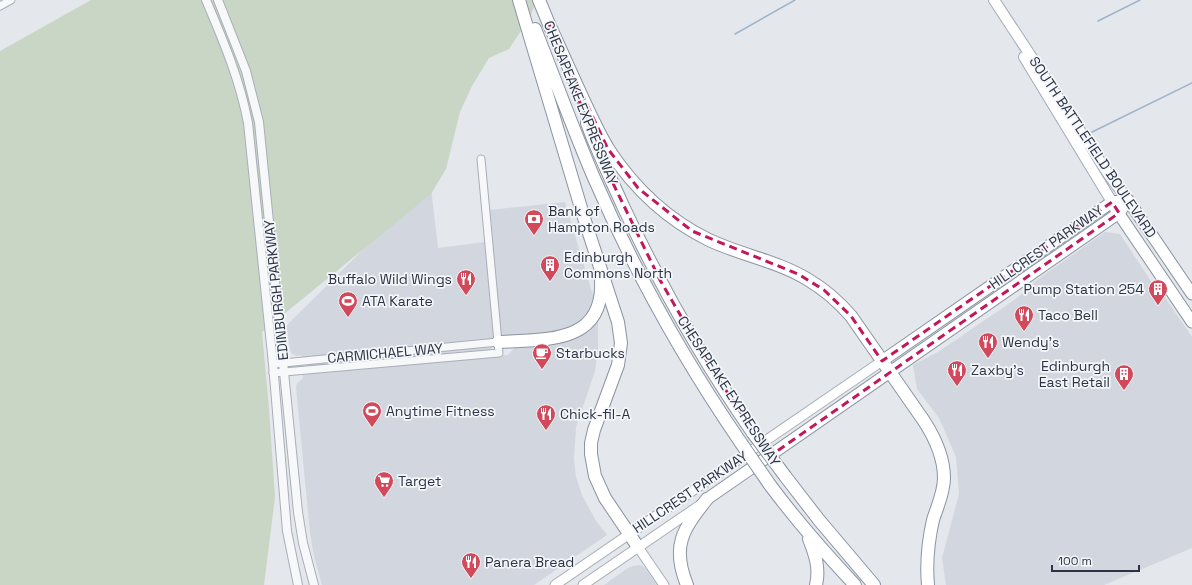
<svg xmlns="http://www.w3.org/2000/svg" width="1192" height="585" font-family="'Space Grotesk',sans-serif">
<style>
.built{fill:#d2d6de}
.green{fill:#c9d6c5}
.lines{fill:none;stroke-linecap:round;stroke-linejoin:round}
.stream{stroke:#9fb4cc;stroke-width:1.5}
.minor-casing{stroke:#a9aeb7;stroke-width:9}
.tertiary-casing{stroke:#a9aeb7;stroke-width:10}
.secondary-casing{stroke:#a9aeb7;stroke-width:11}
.primary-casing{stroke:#a3abb8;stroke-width:12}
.trunk-casing{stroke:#8b94a3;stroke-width:13}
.motorway-casing{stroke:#8b94a3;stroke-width:14}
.minor{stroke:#f7f8fa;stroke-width:7}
.tertiary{stroke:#f7f8fa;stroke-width:8}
.secondary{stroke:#fff;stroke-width:9}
.primary{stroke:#fff;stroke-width:10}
.trunk{stroke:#fff;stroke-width:11}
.motorway{stroke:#fff;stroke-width:12}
.motorway-bridge-casing{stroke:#8b94a3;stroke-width:14;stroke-linecap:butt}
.motorway-bridge{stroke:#fff;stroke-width:12}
.marked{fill:none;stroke:#c2185b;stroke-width:3;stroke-dasharray:8 5;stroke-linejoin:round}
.labels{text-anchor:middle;stroke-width:3.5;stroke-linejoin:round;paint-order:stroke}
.street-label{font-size:14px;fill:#2b3445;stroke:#f4f6f9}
.poi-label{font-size:14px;fill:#2b3445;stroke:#f4f6f9;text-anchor:start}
</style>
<rect width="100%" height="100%" fill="#e4e7ec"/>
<!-- built -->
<path class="built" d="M 431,188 L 438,248 L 493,241 L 490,210 L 565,202 L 595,302 L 588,313 L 579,323 L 564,332 L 491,340 L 492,356 L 508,355 L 516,346 L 555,343 L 598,316 L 598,350 L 595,371 L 576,427 L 574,459 L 576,477 L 582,495 L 596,521 L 607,535 L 534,585 L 322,585 L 314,556 L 310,533 L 296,387 L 297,383 L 303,378 L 301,355 L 296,356 L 291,353 L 286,326 L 407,206 Z
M 1105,232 L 1120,234 L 1160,295 L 1162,293 L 1192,337 L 1192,548 L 1104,585 L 946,585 L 942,558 L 959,494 L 956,457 L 939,418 L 917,389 L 913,365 L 938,352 L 1004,307 L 1032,287 L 1034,282 Z
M 640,565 L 645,568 L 657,585 L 604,585 L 628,568 L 633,566 Z"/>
<!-- green -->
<path class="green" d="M 91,0 L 537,0 L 530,17 L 509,49 L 489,58 L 472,86 L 460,112 L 446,169 L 431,194 L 262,332 L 269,409 L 275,497 L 264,585 L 0,585 L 0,51 Z"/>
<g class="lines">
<!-- stream -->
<path class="stream" d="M 1098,21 L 1140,0
M 735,34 L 795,0
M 1088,134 L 1192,83"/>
<defs>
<path id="minor" d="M 0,6 L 11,0
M 273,364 L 498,342
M 273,373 L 499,353 L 481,159"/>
<path id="tertiary" d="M 206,0 C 223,40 240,80 248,123 L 273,364 L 287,531 L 298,585
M 218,0 L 246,71 L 259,122 L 298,512 L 303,543 L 314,585"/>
<path id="secondary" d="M 638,547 L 664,585
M 555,585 L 882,361
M 583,585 L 700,505"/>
<path id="primary" d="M 994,0 L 1109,175 L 1128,200
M 1024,57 L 1112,202"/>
<path id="trunk" d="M 1128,200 L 1192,294
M 1115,208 L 1192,322
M 882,361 L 1112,202 L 1128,200
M 707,499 L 1119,213 L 1128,200"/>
<path id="motorway" d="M 519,0 L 584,218 L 618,322 L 621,343 L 618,365 L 594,430 L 591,443 L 591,454 L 595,476 L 605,498 L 638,547
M 539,0 L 551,29
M 548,22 C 560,48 571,73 583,99 C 591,116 599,134 609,150 C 634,188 668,220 709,240 C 741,255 777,261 807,279 C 824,289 838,301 851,316 L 924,421 C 935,438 944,457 944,478 C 944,493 937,507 933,520 C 928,542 926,563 928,585
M 535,29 C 555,79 573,129 594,178 C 634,270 684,360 741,443
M 587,123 C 597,151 611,179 623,206 C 660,285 703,361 753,433
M 498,342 C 544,339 604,345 601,281
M 785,476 L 819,520 L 874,585
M 770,485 C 796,520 825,553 855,585
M 809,539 C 815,554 820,568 816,585
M 687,585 C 671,546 683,529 707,499"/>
</defs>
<!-- minor casing -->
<use href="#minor" class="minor-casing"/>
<!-- tertiary casing -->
<use href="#tertiary" class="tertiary-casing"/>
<!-- secondary casing -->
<use href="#secondary" class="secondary-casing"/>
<!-- primary casing -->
<use href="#primary" class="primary-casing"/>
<!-- trunk casing -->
<use href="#trunk" class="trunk-casing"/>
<!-- motorway casing -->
<use href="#motorway" class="motorway-casing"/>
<!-- minor -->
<use href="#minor" class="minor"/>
<!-- tertiary -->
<use href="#tertiary" class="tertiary"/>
<!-- secondary -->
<use href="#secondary" class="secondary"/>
<!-- primary -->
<use href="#primary" class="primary"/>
<!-- trunk -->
<use href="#trunk" class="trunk"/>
<!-- motorway -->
<use href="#motorway" class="motorway"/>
<defs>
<path id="motorway-bridge" d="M 753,433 L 785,476
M 741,443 L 770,485"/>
</defs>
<!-- motorway-bridge casing -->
<use href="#motorway-bridge" class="motorway-bridge-casing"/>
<!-- motorway-bridge -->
<use href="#motorway-bridge" class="motorway-bridge"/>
</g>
<!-- marked area -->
<path class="marked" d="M 548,22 L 608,149 L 638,188 L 692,231 L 798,274 L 824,290 L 851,316 L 882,361 L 1112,202 L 1119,213 L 770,456 L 711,368 L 660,280 L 608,173 Z"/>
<!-- icons -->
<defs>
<symbol id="bank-pin" viewBox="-11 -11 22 30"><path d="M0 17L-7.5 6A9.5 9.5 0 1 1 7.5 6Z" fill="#d1495b" stroke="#f4f6f9"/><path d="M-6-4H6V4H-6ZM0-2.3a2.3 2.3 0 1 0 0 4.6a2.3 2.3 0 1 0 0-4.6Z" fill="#fff"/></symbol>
<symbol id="building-pin" viewBox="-11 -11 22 30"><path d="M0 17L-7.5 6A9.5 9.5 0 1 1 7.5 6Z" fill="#d1495b" stroke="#f4f6f9"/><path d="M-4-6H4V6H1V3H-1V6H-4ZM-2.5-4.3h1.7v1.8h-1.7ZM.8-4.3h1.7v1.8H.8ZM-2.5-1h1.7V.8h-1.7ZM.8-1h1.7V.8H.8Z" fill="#fff"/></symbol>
<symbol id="restaurant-pin" viewBox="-11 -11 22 30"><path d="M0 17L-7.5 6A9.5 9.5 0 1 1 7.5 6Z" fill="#d1495b" stroke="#f4f6f9"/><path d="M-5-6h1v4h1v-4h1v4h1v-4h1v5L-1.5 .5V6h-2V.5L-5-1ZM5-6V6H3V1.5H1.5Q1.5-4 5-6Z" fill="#fff"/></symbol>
<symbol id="stadium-pin" viewBox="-11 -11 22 30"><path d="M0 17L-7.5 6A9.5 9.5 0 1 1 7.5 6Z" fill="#d1495b" stroke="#f4f6f9"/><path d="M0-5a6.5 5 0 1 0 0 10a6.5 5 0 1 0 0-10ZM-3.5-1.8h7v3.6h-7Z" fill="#fff"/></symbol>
<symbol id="cafe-pin" viewBox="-11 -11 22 30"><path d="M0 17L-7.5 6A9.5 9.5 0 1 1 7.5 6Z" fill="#d1495b" stroke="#f4f6f9"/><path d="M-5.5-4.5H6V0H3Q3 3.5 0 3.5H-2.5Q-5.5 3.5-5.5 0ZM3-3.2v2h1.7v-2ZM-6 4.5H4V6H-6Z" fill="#fff"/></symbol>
<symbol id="supermarket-pin" viewBox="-11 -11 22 30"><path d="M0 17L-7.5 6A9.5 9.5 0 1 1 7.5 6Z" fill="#d1495b" stroke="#f4f6f9"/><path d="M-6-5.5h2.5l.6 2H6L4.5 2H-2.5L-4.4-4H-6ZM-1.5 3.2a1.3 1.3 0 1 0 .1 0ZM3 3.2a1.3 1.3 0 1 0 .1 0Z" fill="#fff"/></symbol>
</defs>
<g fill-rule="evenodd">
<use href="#bank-pin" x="523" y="208" width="22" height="30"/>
<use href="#building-pin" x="539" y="254" width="22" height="30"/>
<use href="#restaurant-pin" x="455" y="268" width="22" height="30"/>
<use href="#building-pin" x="1147" y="278" width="22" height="30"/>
<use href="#stadium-pin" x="337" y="290" width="22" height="30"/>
<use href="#restaurant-pin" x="1013" y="304" width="22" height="30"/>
<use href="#restaurant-pin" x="977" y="331" width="22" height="30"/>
<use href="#cafe-pin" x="531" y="342" width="22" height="30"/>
<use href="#restaurant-pin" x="946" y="359" width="22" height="30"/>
<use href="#building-pin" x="1113" y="363" width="22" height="30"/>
<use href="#stadium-pin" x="361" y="400" width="22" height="30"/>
<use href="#restaurant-pin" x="535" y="403" width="22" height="30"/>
<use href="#supermarket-pin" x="373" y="470" width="22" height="30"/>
<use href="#restaurant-pin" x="460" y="551" width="22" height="30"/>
</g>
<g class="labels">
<!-- street labels -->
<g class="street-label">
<text transform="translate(581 103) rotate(68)" y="5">CHESAPEAKE EXPRESSWAY</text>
<text transform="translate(1093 147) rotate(56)" y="5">SOUTH BATTLEFIELD BOULEVARD</text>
<text transform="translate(1046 247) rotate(-35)" y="5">HILLCREST PARKWAY</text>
<text transform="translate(276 290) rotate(-96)" y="5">EDINBURGH PARKWAY</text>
<text transform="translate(385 353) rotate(-5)" y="5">CARMICHAEL WAY</text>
<text transform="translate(729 391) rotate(57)" y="5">CHESAPEAKE EXPRESSWAY</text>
<text transform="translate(690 492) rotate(-34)" y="5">HILLCREST PARKWAY</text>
</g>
<!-- poi labels -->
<g class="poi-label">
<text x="548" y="216">Bank of<tspan x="548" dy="16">Hampton Roads</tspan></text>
<text x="564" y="262">Edinburgh<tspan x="564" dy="16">Commons North</tspan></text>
<text x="452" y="284" text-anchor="end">Buffalo Wild Wings</text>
<text x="1144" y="294" text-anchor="end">Pump Station 254</text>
<text x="362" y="306">ATA Karate</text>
<text x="1038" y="320">Taco Bell</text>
<text x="1002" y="347">Wendy's</text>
<text x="556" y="358">Starbucks</text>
<text x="1110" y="371" text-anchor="end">Edinburgh<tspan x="1110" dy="16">East Retail</tspan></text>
<text x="971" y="375">Zaxby's</text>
<text x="386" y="416">Anytime Fitness</text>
<text x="560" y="419">Chick-fil-A</text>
<text x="398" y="486">Target</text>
<text x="485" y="567">Panera Bread</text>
</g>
</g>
<!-- scale -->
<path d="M1052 565v6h87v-6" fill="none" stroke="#2b3445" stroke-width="2"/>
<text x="1058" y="565" font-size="12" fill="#2b3445" stroke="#f4f6f9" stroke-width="3" paint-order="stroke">100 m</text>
</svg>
